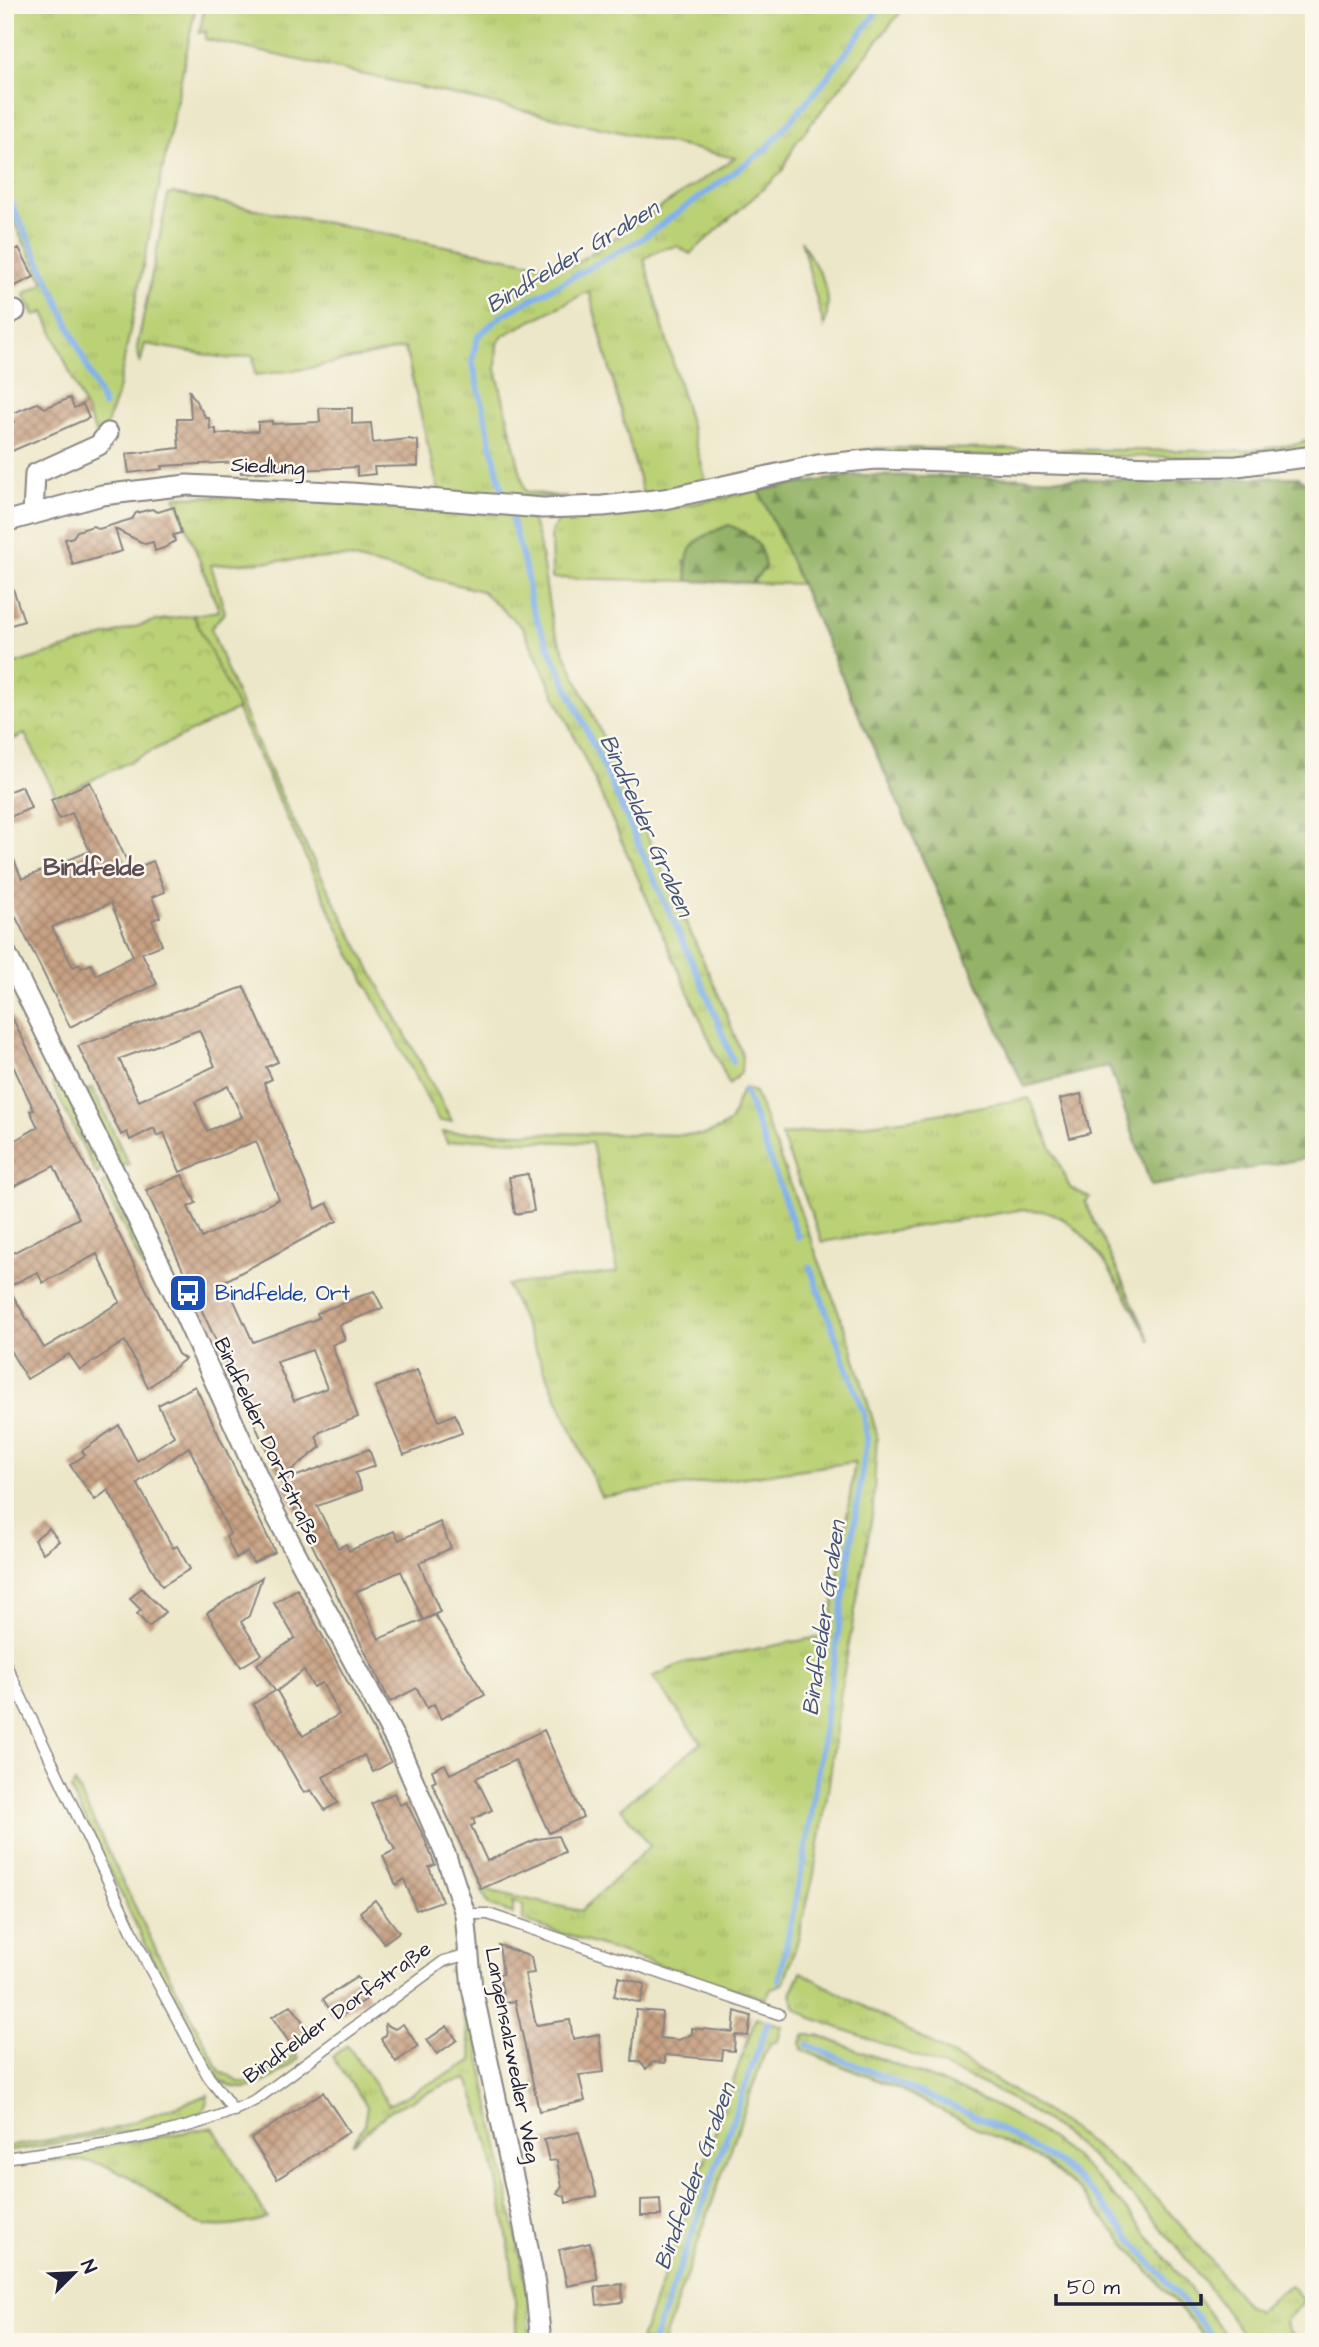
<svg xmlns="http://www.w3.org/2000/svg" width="1319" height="2347" font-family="'Architects Daughter',sans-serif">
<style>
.grass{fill:url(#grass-tufts);stroke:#6e7a58;stroke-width:2}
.forest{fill:url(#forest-firs);stroke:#5b6a51;stroke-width:2}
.park{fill:url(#park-crowns);stroke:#6e7a58;stroke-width:2}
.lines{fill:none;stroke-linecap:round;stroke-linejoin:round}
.stream{stroke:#81b1ec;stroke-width:6}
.building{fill:url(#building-cross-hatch);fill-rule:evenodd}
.lane-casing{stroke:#888482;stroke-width:13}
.street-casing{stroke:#888482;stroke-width:23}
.lane{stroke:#fff;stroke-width:10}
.street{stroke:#fff;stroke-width:19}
.labels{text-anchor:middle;stroke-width:5;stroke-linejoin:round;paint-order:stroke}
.street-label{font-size:21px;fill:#22223b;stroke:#fbf7ec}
.transit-label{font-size:21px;fill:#164399;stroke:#fbf7ec;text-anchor:start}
.water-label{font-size:23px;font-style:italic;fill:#435479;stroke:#fbf7ec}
.quarter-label{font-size:24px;font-weight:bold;fill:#5c4e54;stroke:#fbf7ec}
</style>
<defs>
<pattern id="grass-tufts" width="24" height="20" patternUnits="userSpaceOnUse" patternTransform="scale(1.75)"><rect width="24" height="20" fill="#bbd176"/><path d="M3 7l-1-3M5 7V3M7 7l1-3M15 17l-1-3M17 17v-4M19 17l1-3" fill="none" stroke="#a0b367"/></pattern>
<pattern id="forest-firs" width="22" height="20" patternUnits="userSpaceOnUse" patternTransform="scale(1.75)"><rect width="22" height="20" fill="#94b367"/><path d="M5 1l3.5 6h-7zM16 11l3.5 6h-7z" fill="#789156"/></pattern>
<pattern id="park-crowns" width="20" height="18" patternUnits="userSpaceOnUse" patternTransform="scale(1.75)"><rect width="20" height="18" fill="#bbd176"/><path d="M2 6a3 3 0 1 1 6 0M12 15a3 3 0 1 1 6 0" fill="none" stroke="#a0b367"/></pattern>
<pattern id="building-cross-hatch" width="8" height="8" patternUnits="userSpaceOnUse" patternTransform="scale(1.75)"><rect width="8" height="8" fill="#c8a183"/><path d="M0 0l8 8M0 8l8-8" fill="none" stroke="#a2836c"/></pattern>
</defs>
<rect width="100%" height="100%" fill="#fbf7ec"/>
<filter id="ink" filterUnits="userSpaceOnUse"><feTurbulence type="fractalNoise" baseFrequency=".0143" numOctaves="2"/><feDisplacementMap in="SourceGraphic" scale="14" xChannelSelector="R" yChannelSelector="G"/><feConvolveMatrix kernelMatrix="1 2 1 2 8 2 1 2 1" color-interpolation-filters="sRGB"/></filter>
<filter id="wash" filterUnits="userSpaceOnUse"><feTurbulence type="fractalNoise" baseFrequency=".00686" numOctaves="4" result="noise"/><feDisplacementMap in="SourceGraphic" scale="28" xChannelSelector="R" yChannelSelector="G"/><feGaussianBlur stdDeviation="1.57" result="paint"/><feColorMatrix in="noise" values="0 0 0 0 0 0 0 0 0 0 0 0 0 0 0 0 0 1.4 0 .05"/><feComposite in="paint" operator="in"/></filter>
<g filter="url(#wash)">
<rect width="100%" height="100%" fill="#ede7c9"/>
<!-- grass -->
<path class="grass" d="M 5,5 L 196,5 L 117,395 L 106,427 L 97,436 L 44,312 L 35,316 L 24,294 L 44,283 L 5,205 Z
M 205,5 L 906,5 L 795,144 L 782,172 L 690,254 L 677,246 L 659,250 L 644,259 L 707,484 L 643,494 L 589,291 L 504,335 L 497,344 L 496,369 L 525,491 L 569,498 L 439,492 L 405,348 L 305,369 L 255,375 L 253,355 L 231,359 L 145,344 L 140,364 L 137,348 L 168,195 L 173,193 L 553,267 L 573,265 L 735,158 L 205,39 L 206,31 L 199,33 Z
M 801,240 C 818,274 836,286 824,327 Z
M 1314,438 L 1314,448 L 1238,457 L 858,455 L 857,451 L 879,448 L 1243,451 L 1298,444 Z
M 759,490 L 802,584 L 751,583 L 765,568 L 684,561 L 688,581 L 552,578 L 551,531 L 563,516 L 668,509 Z
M 175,497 C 271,493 367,509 463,513 C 477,513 522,510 531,520 C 542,532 546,605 554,629 L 721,1000 L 742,1055 L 741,1073 L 729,1084 L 591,772 L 523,628 L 482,591 L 346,557 L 211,565 L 225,612 L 211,628 C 273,800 366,960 452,1121 L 439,1121 L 348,949 L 193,615 L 219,611 Z
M 57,1081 L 62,1082 L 105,1167 L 97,1175 L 52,1084 Z
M 92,1087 L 129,1165 L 122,1166 L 85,1094 Z
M 744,1088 L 755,1092 L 851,1345 L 877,1434 L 873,1510 L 842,1683 L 829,1784 L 813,1879 L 797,1943 L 784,1983 L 771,1989 L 765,1999 L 523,1921 L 523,1905 L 513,1902 L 513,1914 L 489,1905 L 481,1889 L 581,1911 L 650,1846 L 621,1808 L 701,1743 L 653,1677 L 683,1663 L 829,1635 L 855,1462 L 601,1497 L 507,1285 L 618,1272 L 592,1143 L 472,1139 L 447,1143 L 443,1132 L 704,1135 C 749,1119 725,1113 744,1088 Z
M 1029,1098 L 1070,1188 L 1090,1197 L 1085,1202 L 1151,1342 C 1129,1304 1092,1223 1047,1212 C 1038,1210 1028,1210 1019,1210 L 822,1242 L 781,1135 L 909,1119 Z
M 107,1181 L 113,1182 L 121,1198 L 118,1205 L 131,1232 L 138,1234 L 151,1267 L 144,1270 L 102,1184 Z
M 75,1783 L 159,1956 L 220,2071 L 239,2082 L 249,2082 L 297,2054 L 299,2058 C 275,2077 241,2105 215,2075 L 153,1960 L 71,1790 Z
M 453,1966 L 459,1967 L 463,1973 L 528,2294 L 530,2342 L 516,2342 C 518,2267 494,2149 468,2079 L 448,2083 L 391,2110 L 352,2144 L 364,2125 L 367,2106 L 332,2057 L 347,2045 L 389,2105 L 473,2061 L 455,1973 L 448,1971 Z
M 801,1972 C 921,2039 1049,2099 1150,2193 C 1186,2227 1216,2269 1247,2306 L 1257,2312 L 1290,2285 L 1304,2301 L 1286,2320 L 1288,2330 L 1300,2342 L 1248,2342 C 1175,2238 1093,2134 974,2080 C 921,2056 864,2038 810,2017 L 796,2008 L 791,1994 Z
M 756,2017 L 782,2026 L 778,2041 L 771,2043 L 764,2055 L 663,2342 L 640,2342 Z
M 805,2035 L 818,2035 C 902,2069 1008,2098 1076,2159 C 1137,2213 1181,2280 1232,2342 L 1209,2342 L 1081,2192 L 1045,2162 L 899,2089 L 802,2050 L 801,2042 Z
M 208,2095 C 206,2114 197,2116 180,2122 L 5,2152 L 5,2147 L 110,2130 Z
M 213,2127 L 267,2218 C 173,2247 180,2196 109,2167 C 81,2155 47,2162 18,2163 Z"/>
<!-- forest -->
<path class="forest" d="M 856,475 L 1150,480 L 1299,477 L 1314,490 L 1314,1157 L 1151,1186 L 1109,1066 L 1024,1087 L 759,490 Z
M 729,525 C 752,535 762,541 765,568 L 751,583 L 688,581 C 681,544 698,538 729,525 Z"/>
<!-- park -->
<path class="park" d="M 193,615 L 238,709 L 57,797 L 25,734 L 5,743 L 5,667 L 154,621 Z"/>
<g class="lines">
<!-- stream -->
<path class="stream" d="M 5,191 L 52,287 L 104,406
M 502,490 L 472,360 L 478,336 L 501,316 L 640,240 L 766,149 L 822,84 L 882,5
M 512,520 L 527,574 L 530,602 L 538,623 L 708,997 L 733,1061
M 745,1091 L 798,1237
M 779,1980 L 806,1848 L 867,1439 L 864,1414 L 810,1267
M 808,2045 L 984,2120 L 1060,2164 L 1093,2193 L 1217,2342
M 653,2342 L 768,2022"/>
</g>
<g id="blocks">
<!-- building -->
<path class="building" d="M 19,248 L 34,277 L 5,291 L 5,256 Z
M 189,390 L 206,418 L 209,418 L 210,429 L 216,429 L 216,434 L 258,431 L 258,422 L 272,421 L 272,424 L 320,422 L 319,408 L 352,408 L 352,424 L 371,423 L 373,443 L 409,439 L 418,441 L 418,466 L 374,467 L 375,474 L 357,476 L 357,467 L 241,473 L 240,462 L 162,466 L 163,469 L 129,473 L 126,454 L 179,448 L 177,419 L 191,419 Z
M 70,398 L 74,408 L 83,404 L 89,418 L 5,454 L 5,425 L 14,422 L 11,414 L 37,403 L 45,408 Z
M 174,507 L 181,533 L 173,535 L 175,541 L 164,548 L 155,551 L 153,542 L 145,544 L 115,529 L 122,551 L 73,565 L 65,539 L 73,537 L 77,531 L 93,526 L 99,529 L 132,519 L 136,513 L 152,509 L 158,512 Z
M 8,574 L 24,621 L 5,627 L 5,575 Z
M 90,782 L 131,870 L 153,861 L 165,892 L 152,897 L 160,917 L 152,920 L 162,945 L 142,953 L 157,984 L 70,1027 L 5,895 L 5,839 L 22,879 L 90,851 L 72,813 L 59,819 L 51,800 ZM 111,903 L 133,956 L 96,975 L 91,964 L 82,968 L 80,964 L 73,967 L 52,927 Z
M 22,786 L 31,808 L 10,817 L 5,806 L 5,793 Z
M 244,987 L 278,1062 L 266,1067 L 272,1079 L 264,1083 L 316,1209 L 327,1203 L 337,1221 L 225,1281 L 253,1342 L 319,1318 L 317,1313 L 374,1291 L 383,1308 L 339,1325 L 345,1339 L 332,1345 L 358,1417 L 320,1432 L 316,1437 L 321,1447 L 280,1479 L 146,1190 L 182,1175 L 196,1203 L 188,1207 L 202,1238 L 279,1199 L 256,1141 L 180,1172 L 164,1133 L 157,1136 L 154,1128 L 130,1140 L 127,1132 L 121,1135 L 78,1046 ZM 199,1030 L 215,1066 L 139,1101 L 119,1059 ZM 228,1086 L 242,1117 L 207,1131 L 195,1102 ZM 312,1350 L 327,1388 L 294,1401 L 277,1362 Z
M 5,1003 L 178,1354 L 185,1359 L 148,1388 L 125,1341 L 80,1370 L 69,1354 L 27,1379 L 5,1342 L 5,1257 L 79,1218 L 54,1166 L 5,1191 L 5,1146 L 38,1127 L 30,1111 L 34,1110 L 5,1049 ZM 97,1254 L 120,1302 L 44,1348 L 8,1287 L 37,1272 L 43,1283 Z
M 1081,1094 L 1090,1133 L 1070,1138 L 1060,1099 Z
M 528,1174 L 534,1211 L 515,1214 L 509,1177 Z
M 417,1370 L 439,1421 L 455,1414 L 462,1433 L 404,1455 L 375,1387 Z
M 195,1386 L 275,1552 L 253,1563 L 247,1552 L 236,1558 L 226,1537 L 230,1534 L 189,1447 L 137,1483 L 173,1548 L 177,1546 L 190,1569 L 162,1586 L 108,1490 L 95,1500 L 70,1465 L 85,1455 L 82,1451 L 119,1425 L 137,1461 L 174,1436 L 158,1405 Z
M 369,1449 L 375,1466 L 355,1473 L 362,1490 L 317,1506 L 338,1548 L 346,1544 L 349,1551 L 394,1531 L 399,1540 L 440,1522 L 451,1548 L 419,1563 L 440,1612 L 423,1620 L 401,1571 L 356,1592 L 379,1639 L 435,1615 L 485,1695 L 441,1719 L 434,1704 L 427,1708 L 417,1688 L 390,1702 L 281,1482 Z
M 49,1528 L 59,1541 L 43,1553 L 34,1540 Z
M 262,1577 L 249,1616 L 241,1622 L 262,1654 L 241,1667 L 207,1613 Z
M 141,1588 L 165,1612 L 149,1627 L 137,1614 L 141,1610 L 130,1599 Z
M 297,1589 L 391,1762 L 373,1772 L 364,1755 L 323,1777 L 338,1803 L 325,1810 L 311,1790 L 304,1793 L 253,1704 L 275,1691 L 257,1664 L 295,1638 L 274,1603 ZM 304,1670 L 313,1687 L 322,1683 L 339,1714 L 303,1736 L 277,1691 Z
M 544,1730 L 583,1817 L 549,1833 L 515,1760 L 476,1778 L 492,1810 L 473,1819 L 475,1824 L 471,1826 L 487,1861 L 537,1839 L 558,1836 L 565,1852 L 481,1889 L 432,1783 L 436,1781 L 432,1770 L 445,1764 L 450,1774 Z
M 394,1793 L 400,1805 L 406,1802 L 423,1835 L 435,1865 L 429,1867 L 442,1901 L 416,1910 L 404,1879 L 396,1885 L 383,1856 L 395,1850 L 371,1804 Z
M 375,1900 L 399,1932 L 384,1943 L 360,1912 Z
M 499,1945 L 531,1957 L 534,1973 L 525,1974 L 536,2025 L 570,2020 L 573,2039 L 599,2034 L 604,2072 L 579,2075 L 585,2101 L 539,2111 L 515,2001 L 505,2003 L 499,1975 L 503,1974 Z
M 357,1977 L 370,1997 L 336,2019 L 323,1999 Z
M 619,1977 L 645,1984 L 640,2003 L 614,1996 Z
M 291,2005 L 312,2035 L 293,2048 L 272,2017 Z
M 636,2010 L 662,2012 L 660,2038 L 679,2040 L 692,2034 L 692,2028 L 733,2032 L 735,2011 L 751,2016 L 748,2036 L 735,2035 L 734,2051 L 723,2050 L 722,2060 L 665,2055 L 665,2063 L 653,2062 L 646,2069 L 639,2061 L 632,2061 Z
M 385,2024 L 395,2029 L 403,2024 L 418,2046 L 396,2062 L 381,2039 L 386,2035 Z
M 447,2026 L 457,2040 L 437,2054 L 427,2040 Z
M 323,2092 L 349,2132 L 277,2179 L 251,2139 Z
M 579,2132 L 597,2196 L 566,2203 L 565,2197 L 557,2193 L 562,2186 L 557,2160 L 549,2161 L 544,2140 Z
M 660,2199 L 661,2216 L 641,2216 L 641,2200 Z
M 590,2243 L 598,2280 L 567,2286 L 559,2250 Z
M 622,2284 L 623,2302 L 597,2305 L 595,2287 Z"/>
</g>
</g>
<g filter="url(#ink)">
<use href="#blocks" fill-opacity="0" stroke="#888482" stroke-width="2"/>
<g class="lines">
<defs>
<path id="lane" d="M 5,1663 L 147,1963 L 208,2076 L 234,2111
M 465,1914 L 488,1914 L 779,2014
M 5,2158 C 87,2146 184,2138 257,2099 L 444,1961 L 468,1954"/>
<path id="street" d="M 5,316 L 15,311
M 33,514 L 35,474 L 99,445 L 108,433
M 5,522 L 102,495 L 187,485 L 351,493 L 543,508 L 603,506 L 664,499 L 818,465 L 876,459 L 1156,467 L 1237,466 L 1314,456
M 5,951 L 182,1309 L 272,1508 L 398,1745 L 446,1856 L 465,1914 L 472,1988 L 523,2222 L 535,2284 L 541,2342"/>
</defs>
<!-- lane casing -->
<use href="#lane" class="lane-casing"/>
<!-- street casing -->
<use href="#street" class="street-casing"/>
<!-- lane -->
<use href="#lane" class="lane"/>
<!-- street -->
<use href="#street" class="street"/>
</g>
</g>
<!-- icons -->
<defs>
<symbol id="bus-square" viewBox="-11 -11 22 22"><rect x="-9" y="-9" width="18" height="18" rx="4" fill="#1a4fb4" stroke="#fbf7ec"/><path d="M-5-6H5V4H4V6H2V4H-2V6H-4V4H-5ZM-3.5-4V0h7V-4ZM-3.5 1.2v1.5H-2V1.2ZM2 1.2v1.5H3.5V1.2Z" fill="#fff"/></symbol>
</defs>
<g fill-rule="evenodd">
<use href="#bus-square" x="166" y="1271" width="44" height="44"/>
</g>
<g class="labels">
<!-- street labels -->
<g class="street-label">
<text transform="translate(268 466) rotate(3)" y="7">Siedlung</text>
<text transform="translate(268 1441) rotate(65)" y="7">Bindfelder Dorfstraße</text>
<text transform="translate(337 2012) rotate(-36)" y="7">Bindfelder Dorfstraße</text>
<text transform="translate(513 2055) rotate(79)" y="7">Langensalzwedler Weg</text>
</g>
<!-- transit labels -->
<g class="transit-label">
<text x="215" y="1300">Bindfelde, Ort</text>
</g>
<!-- water labels -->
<g class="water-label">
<text transform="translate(572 256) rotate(-31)" y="8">Bindfelder Graben</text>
<text transform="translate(647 825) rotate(66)" y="8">Bindfelder Graben</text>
<text transform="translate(823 1618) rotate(-82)" y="8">Bindfelder Graben</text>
<text transform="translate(694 2176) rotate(-70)" y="8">Bindfelder Graben</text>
</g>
<!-- quarter labels -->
<g class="quarter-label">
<text x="94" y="875">Bindfelde</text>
</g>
</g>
<!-- margin -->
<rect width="1319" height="2347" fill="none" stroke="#fbf7ec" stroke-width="28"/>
<!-- north arrow -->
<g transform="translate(74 2273) rotate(66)" stroke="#fbf7ec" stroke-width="5" paint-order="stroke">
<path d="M0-5L12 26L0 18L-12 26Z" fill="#22223b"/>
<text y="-10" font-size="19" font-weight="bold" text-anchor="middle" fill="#22223b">N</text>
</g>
<!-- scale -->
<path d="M1056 2294v10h145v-10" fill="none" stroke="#22223b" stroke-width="3.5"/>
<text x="1067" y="2294" font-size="21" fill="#22223b" stroke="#fbf7ec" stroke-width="5" paint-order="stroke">50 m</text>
</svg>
